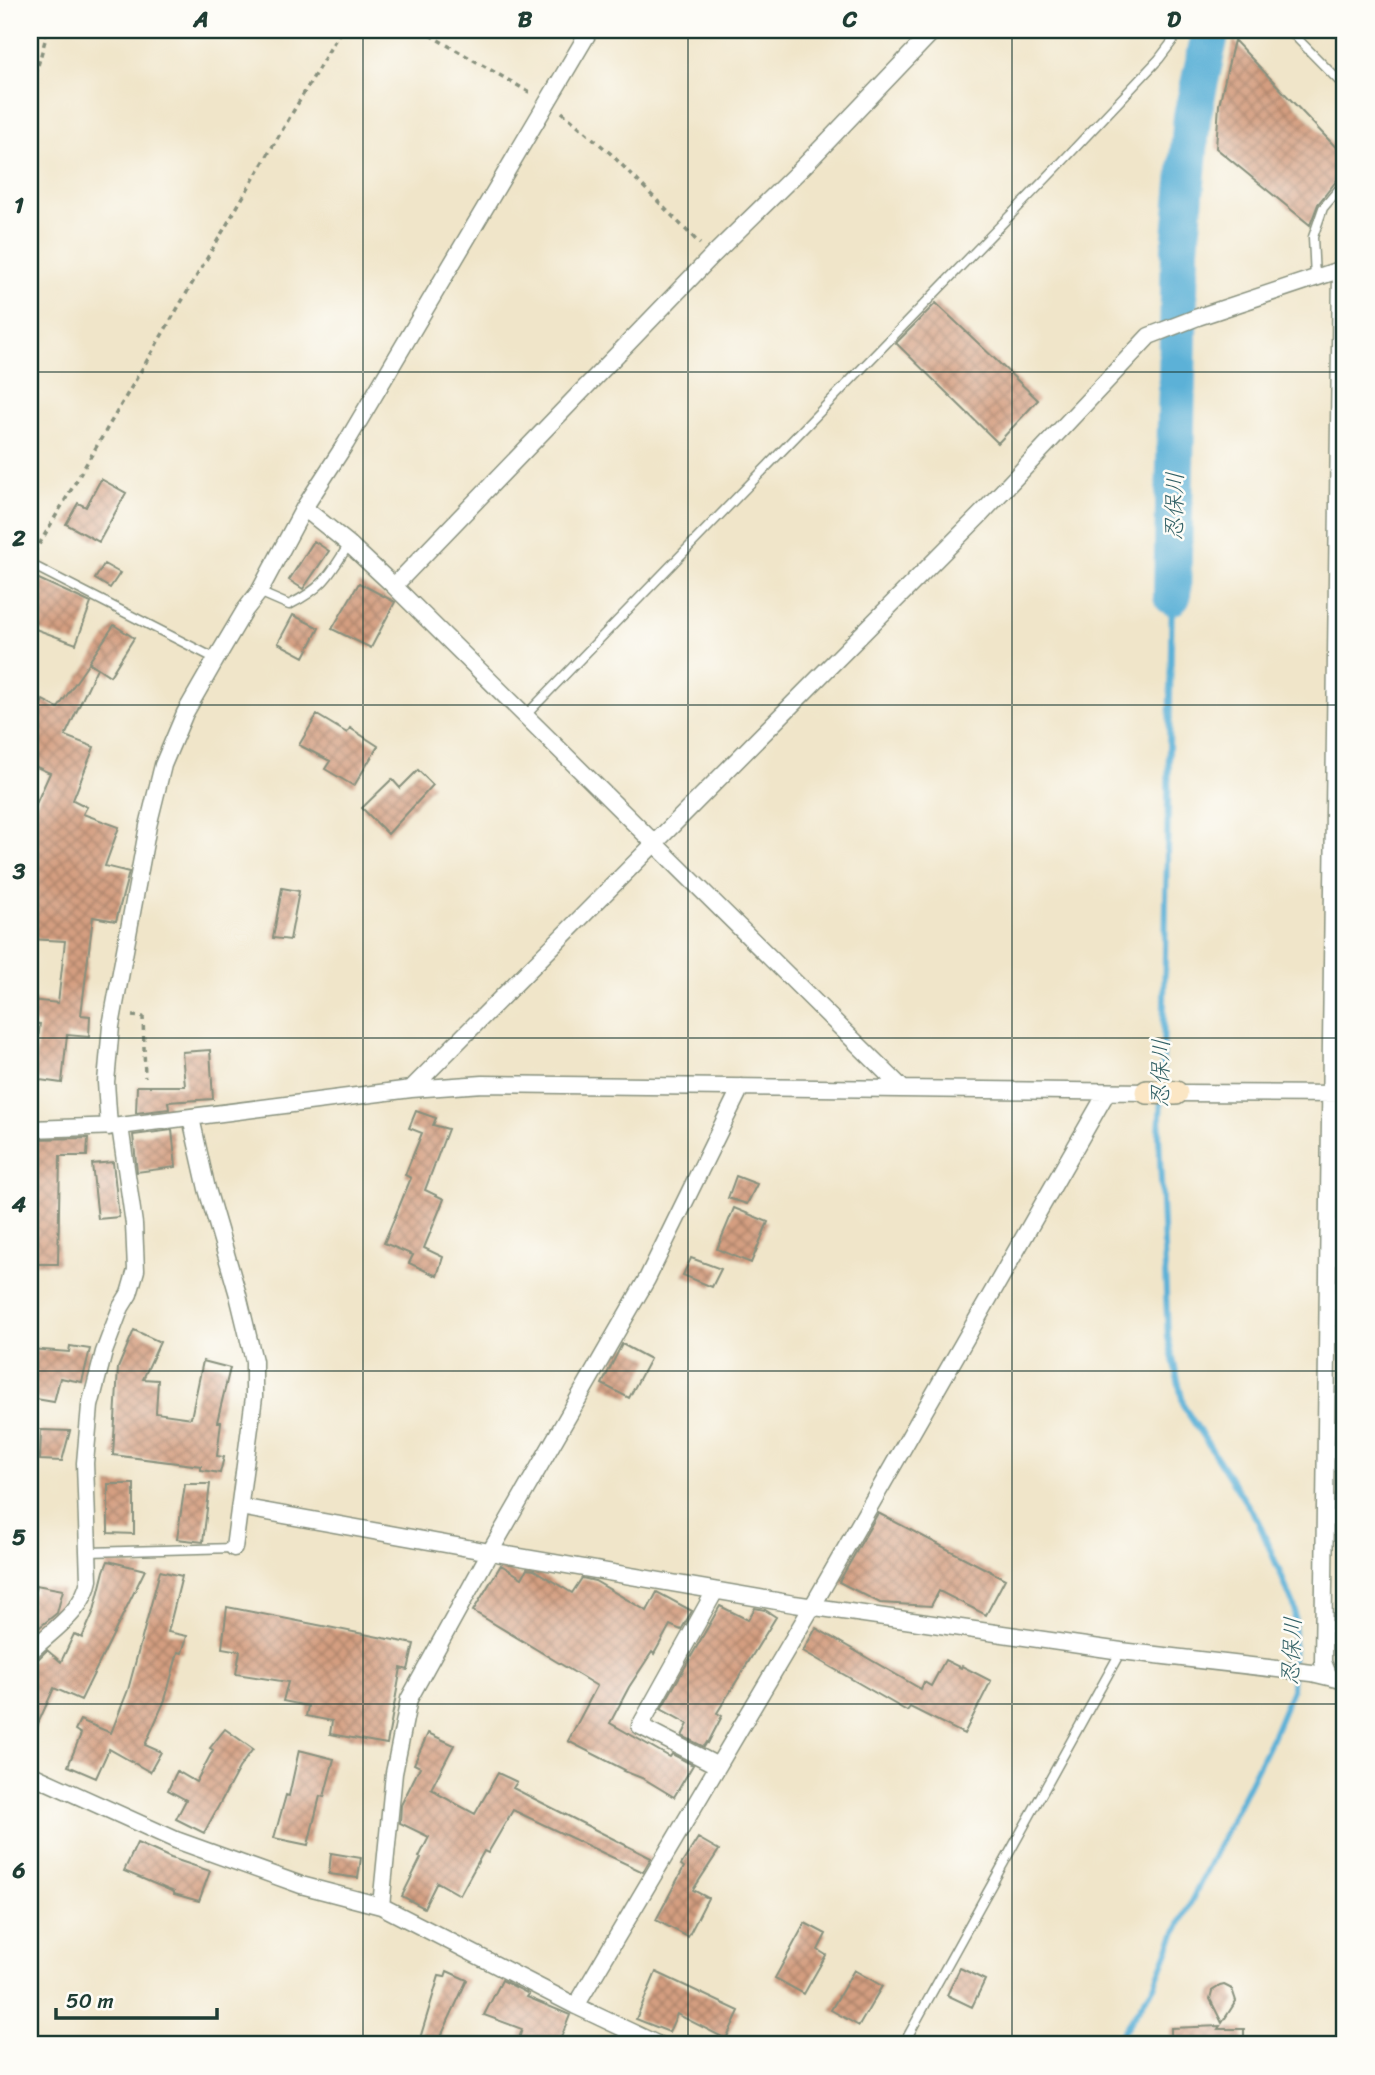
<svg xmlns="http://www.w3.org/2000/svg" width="1375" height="2075" font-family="Sriracha,'Klee One',sans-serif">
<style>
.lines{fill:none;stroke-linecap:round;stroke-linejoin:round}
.stream{stroke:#5bb1d7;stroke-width:6}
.river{stroke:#5bb1d7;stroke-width:38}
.building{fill:url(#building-cross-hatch)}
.lane-casing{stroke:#88917e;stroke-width:11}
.street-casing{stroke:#88917e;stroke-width:19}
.secondary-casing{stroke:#88917e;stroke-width:26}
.path{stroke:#88917e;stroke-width:3.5;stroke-dasharray:5 5;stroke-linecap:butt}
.lane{stroke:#fff;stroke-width:8}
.street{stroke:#fff;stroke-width:16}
.secondary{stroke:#fbe6c4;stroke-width:23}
.grid{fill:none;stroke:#1f3d34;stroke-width:2;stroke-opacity:0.55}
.labels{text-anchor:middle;stroke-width:5;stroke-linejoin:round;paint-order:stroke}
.water-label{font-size:23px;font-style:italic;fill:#316065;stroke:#fdfcf7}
.neatline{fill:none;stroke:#1f3d34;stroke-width:2.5}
.grid-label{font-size:23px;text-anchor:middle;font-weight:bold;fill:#1f3d34}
</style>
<defs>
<pattern id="building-cross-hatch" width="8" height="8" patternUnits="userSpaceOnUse" patternTransform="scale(1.75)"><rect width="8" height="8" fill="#d49e80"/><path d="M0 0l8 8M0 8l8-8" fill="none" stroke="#ab826a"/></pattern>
</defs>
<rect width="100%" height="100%" fill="#fdfcf7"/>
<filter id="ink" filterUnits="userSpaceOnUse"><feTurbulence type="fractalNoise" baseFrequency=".0143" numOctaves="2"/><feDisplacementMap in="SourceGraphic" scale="14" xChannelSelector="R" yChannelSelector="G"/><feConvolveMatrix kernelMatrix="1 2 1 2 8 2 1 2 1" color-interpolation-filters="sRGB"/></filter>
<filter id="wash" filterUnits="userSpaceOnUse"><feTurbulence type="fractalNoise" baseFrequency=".00686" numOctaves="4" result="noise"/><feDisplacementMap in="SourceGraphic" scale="28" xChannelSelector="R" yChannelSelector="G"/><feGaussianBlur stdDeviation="1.57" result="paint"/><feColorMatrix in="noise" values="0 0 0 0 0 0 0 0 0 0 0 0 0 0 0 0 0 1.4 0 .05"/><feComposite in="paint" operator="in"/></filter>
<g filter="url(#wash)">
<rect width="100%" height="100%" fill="#f0e5c9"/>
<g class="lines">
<!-- stream -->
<path class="stream" d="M 1114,2045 L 1154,1986 L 1175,1934 L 1270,1742 L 1292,1690 L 1295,1608 L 1258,1521 L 1184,1407 L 1168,1337 L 1159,1136 L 1163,1056 L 1172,596"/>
<!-- river -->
<path class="river" d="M 1172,596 L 1180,249 L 1192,117 L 1211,30"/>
</g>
<g id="blocks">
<!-- building -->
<path class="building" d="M 1234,40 L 1345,157 L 1345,170 L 1318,204 L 1310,225 L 1216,148 L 1219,105 Z
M 936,303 L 1038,400 L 998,443 L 896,343 Z
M 101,479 L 126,493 L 99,542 L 66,524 L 78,503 L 86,507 Z
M 314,541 L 329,551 L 303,589 L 289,580 Z
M 104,564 L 120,573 L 110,588 L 95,579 Z
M 30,575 L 91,603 L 76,644 L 30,627 Z
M 359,583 L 395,602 L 371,648 L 332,629 Z
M 293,615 L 319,628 L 304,657 L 278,643 Z
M 114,625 L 134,638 L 110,676 L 89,662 Z
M 89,663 L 97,668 L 65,736 L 94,747 L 73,800 L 87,807 L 83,814 L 119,827 L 105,866 L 129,872 L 116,921 L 93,917 L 81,1015 L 90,1016 L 89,1037 L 67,1035 L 62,1083 L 32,1079 L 40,1024 L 30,1023 L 30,1000 L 58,1003 L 65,941 L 30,939 L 30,817 L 50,773 L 30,764 L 30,727 L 43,700 L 58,708 Z
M 317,715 L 347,733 L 350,728 L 378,746 L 354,786 L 325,769 L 330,761 L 299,745 Z
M 418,770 L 433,785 L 388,834 L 362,808 L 392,779 L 400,788 Z
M 282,888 L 299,891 L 290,940 L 273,938 Z
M 210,1050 L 213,1099 L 168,1102 L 169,1109 L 136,1113 L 137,1086 L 185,1086 L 182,1052 Z
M 416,1111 L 436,1118 L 433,1125 L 448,1129 L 425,1190 L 444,1199 L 424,1248 L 443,1257 L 437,1276 L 409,1263 L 413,1255 L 384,1243 L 411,1178 L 405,1175 L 422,1133 L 409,1128 Z
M 172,1130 L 176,1167 L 137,1172 L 133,1135 Z
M 88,1138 L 87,1156 L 60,1156 L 58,1264 L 30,1264 L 30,1139 Z
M 113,1162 L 119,1217 L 98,1219 L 92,1164 Z
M 736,1176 L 757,1184 L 747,1204 L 728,1198 Z
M 734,1208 L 768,1222 L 751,1263 L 717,1249 Z
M 691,1258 L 721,1269 L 712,1287 L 683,1275 Z
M 134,1330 L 160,1342 L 143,1379 L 158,1380 L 156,1413 L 191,1418 L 203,1361 L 230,1368 L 217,1422 L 221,1422 L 217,1456 L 224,1457 L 220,1473 L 201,1470 L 201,1466 L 113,1455 L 118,1368 Z
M 622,1344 L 650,1359 L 629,1398 L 602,1384 Z
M 70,1346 L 90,1349 L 82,1382 L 60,1378 L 54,1402 L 30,1398 L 30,1349 L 69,1352 Z
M 41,1430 L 70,1431 L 62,1461 L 40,1460 Z
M 108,1484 L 134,1484 L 134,1534 L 108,1533 Z
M 185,1484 L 210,1484 L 203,1542 L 177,1539 Z
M 878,1513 L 1005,1579 L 986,1615 L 939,1591 L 931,1606 L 880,1603 L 839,1582 Z
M 108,1561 L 145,1570 L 81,1700 L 54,1688 L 30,1741 L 30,1662 L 37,1660 L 47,1650 L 61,1662 L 74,1634 L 82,1638 L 94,1611 L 104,1571 Z
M 501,1565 L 522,1578 L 527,1569 L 534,1570 L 572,1593 L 582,1578 L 595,1581 L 647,1611 L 657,1592 L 692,1611 L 681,1630 L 670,1625 L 654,1654 L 652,1652 L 629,1687 L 610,1723 L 670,1757 L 672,1754 L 693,1765 L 674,1797 L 644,1779 L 624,1771 L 625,1770 L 568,1741 L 597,1686 L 473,1611 Z
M 160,1571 L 182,1576 L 168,1632 L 187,1636 L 182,1653 L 178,1652 L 165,1700 L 145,1745 L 161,1752 L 150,1772 L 109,1749 L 96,1778 L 68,1766 L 81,1734 L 75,1730 L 80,1720 L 111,1733 L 128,1690 Z
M 36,1585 L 63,1590 L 57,1613 L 30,1635 L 30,1593 L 34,1594 Z
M 720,1606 L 748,1620 L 755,1608 L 765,1610 L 776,1617 L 717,1713 L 722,1716 L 708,1743 L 707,1742 L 704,1747 L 682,1736 L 688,1724 L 661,1709 Z
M 227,1607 L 414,1644 L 408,1670 L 401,1668 L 387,1744 L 330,1734 L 332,1721 L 306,1716 L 308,1706 L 283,1701 L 288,1682 L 236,1674 L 240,1651 L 222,1648 Z
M 816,1628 L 921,1689 L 924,1682 L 931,1686 L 945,1660 L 961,1668 L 962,1666 L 991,1681 L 964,1734 L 910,1707 L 907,1711 L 803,1651 Z
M 225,1729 L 253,1749 L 239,1768 L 204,1833 L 176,1819 L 186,1800 L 168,1790 L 177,1771 L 196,1782 L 213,1750 L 210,1748 Z
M 428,1733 L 454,1745 L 431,1789 L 439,1793 L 438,1794 L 475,1814 L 498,1773 L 517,1782 L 513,1788 L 651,1858 L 643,1872 L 513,1810 L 488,1853 L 484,1851 L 460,1895 L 437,1882 L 424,1908 L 402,1896 L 421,1858 L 419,1857 L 429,1837 L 400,1823 L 401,1805 L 420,1767 L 414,1764 Z
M 299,1750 L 334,1759 L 324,1797 L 320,1796 L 308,1845 L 274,1838 L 286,1795 L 289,1796 Z
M 698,1838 L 719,1850 L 693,1890 L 708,1898 L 688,1937 L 656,1920 L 684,1867 L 681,1865 Z
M 137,1843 L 171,1858 L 210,1871 L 199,1901 L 174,1894 L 174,1892 L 124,1871 Z
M 331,1853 L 361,1858 L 358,1878 L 329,1874 Z
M 805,1923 L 826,1934 L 818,1950 L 826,1955 L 804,1994 L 775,1978 Z
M 960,1968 L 985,1980 L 972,2007 L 947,1995 Z
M 854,1970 L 882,1986 L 859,2026 L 831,2010 Z
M 447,1971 L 467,1980 L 437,2045 L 418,2045 L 439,1976 L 445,1977 Z
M 656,1972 L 739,2011 L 726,2039 L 677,2014 L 669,2032 L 636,2019 Z
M 502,1980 L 529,1994 L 527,1997 L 570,2015 L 558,2045 L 517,2045 L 522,2029 L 484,2015 Z
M 1224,1985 L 1232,1989 L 1236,2001 L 1222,2023 L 1210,1999 L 1212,1991 L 1220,1986 Z
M 1220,2026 L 1218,2029 L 1244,2029 L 1244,2045 L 1171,2045 L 1171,2028 Z"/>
</g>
</g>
<g filter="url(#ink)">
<use href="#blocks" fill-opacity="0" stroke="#88917e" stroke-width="2"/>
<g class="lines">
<defs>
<path id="lane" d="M 1289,30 L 1341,83 L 1345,80
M 1315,278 L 1313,237 L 1323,208 L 1345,182
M 30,564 L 216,659
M 259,592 L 289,605 C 324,587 329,576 349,544
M 525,716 L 1060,164 L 1159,59 L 1178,34 L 1179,30
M 89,1552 L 234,1548
M 903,2045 L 1121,1651"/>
<path id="street" d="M 304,508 L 349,544 L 394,586 L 903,1089
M 394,586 L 712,256 L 803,167 L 934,30
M 411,1089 L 982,513 L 1149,336 L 1198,317 L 1345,268
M 1176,1093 L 1345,1094
M 191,1118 L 207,1189 L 238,1295 L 254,1361 L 254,1397 L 234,1548
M 109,1127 L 106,1082 L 111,1026 L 148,826 L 163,765 L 185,713 L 216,659 L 245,610 L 259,592 L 304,508 L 346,443 L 590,30
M 30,1129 L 120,1126 L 411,1089 L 483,1084 L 1147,1092
M 240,1507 L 490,1552 L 794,1604 L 1121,1651 L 1312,1673 L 1345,1681
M 715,1591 L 640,1726 L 718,1766
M 30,1652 C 52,1630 83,1612 89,1580 L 85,1463 L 90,1406 L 104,1352 L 121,1307 L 129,1294 L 136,1270 L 134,1224 L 120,1126
M 1329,1677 L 1323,1662 L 1341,269
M 30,1774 L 176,1840 L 301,1885 L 381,1906 L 576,2006 L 659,2045
M 381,1906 L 394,1773 L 409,1699 L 490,1552 L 647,1279 L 741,1087
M 576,2006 L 812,1607 L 1107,1092"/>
<path id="secondary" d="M 1147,1092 L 1176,1093"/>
</defs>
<!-- lane casing -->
<use href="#lane" class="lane-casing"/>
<!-- street casing -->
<use href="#street" class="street-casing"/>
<!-- secondary casing -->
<use href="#secondary" class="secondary-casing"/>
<!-- path -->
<path class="path" d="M 421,30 L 531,93
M 30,94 L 48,30
M 562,112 L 610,153 L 700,244
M 34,553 L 341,30
M 132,1016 L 143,1017 L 145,1077"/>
<!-- lane -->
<use href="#lane" class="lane"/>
<!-- street -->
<use href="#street" class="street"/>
<!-- secondary -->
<use href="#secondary" class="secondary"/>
</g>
</g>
<!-- grid -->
<path class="grid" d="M 363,30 L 363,2045M 688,30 L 688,2045M 1012,30 L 1012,2045M 30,372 L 1345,372M 30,705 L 1345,705M 30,1038 L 1345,1038M 30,1371 L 1345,1371M 30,1704 L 1345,1704"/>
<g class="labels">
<!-- water labels -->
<g class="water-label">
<text transform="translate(1174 506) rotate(-89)" y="8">忍保川</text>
<text transform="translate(1160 1073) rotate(-89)" y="8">忍保川</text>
<text transform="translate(1291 1651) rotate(-87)" y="8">忍保川</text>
</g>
</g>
<!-- margin -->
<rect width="1375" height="2075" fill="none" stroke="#fdfcf7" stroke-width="77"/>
<!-- scale -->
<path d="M56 2008v10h161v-10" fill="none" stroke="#1f3d34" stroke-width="3.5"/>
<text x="66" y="2008" font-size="21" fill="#1f3d34" stroke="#fdfcf7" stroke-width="5" paint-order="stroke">50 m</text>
<rect x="38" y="38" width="1298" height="1998" class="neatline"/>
<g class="grid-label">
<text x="201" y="27">A</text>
<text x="525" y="27">B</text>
<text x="850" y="27">C</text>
<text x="1174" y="27">D</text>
<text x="19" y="213">1</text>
<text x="19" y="546">2</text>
<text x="19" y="879">3</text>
<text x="19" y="1212">4</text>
<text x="19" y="1545">5</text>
<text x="19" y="1878">6</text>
</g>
</svg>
